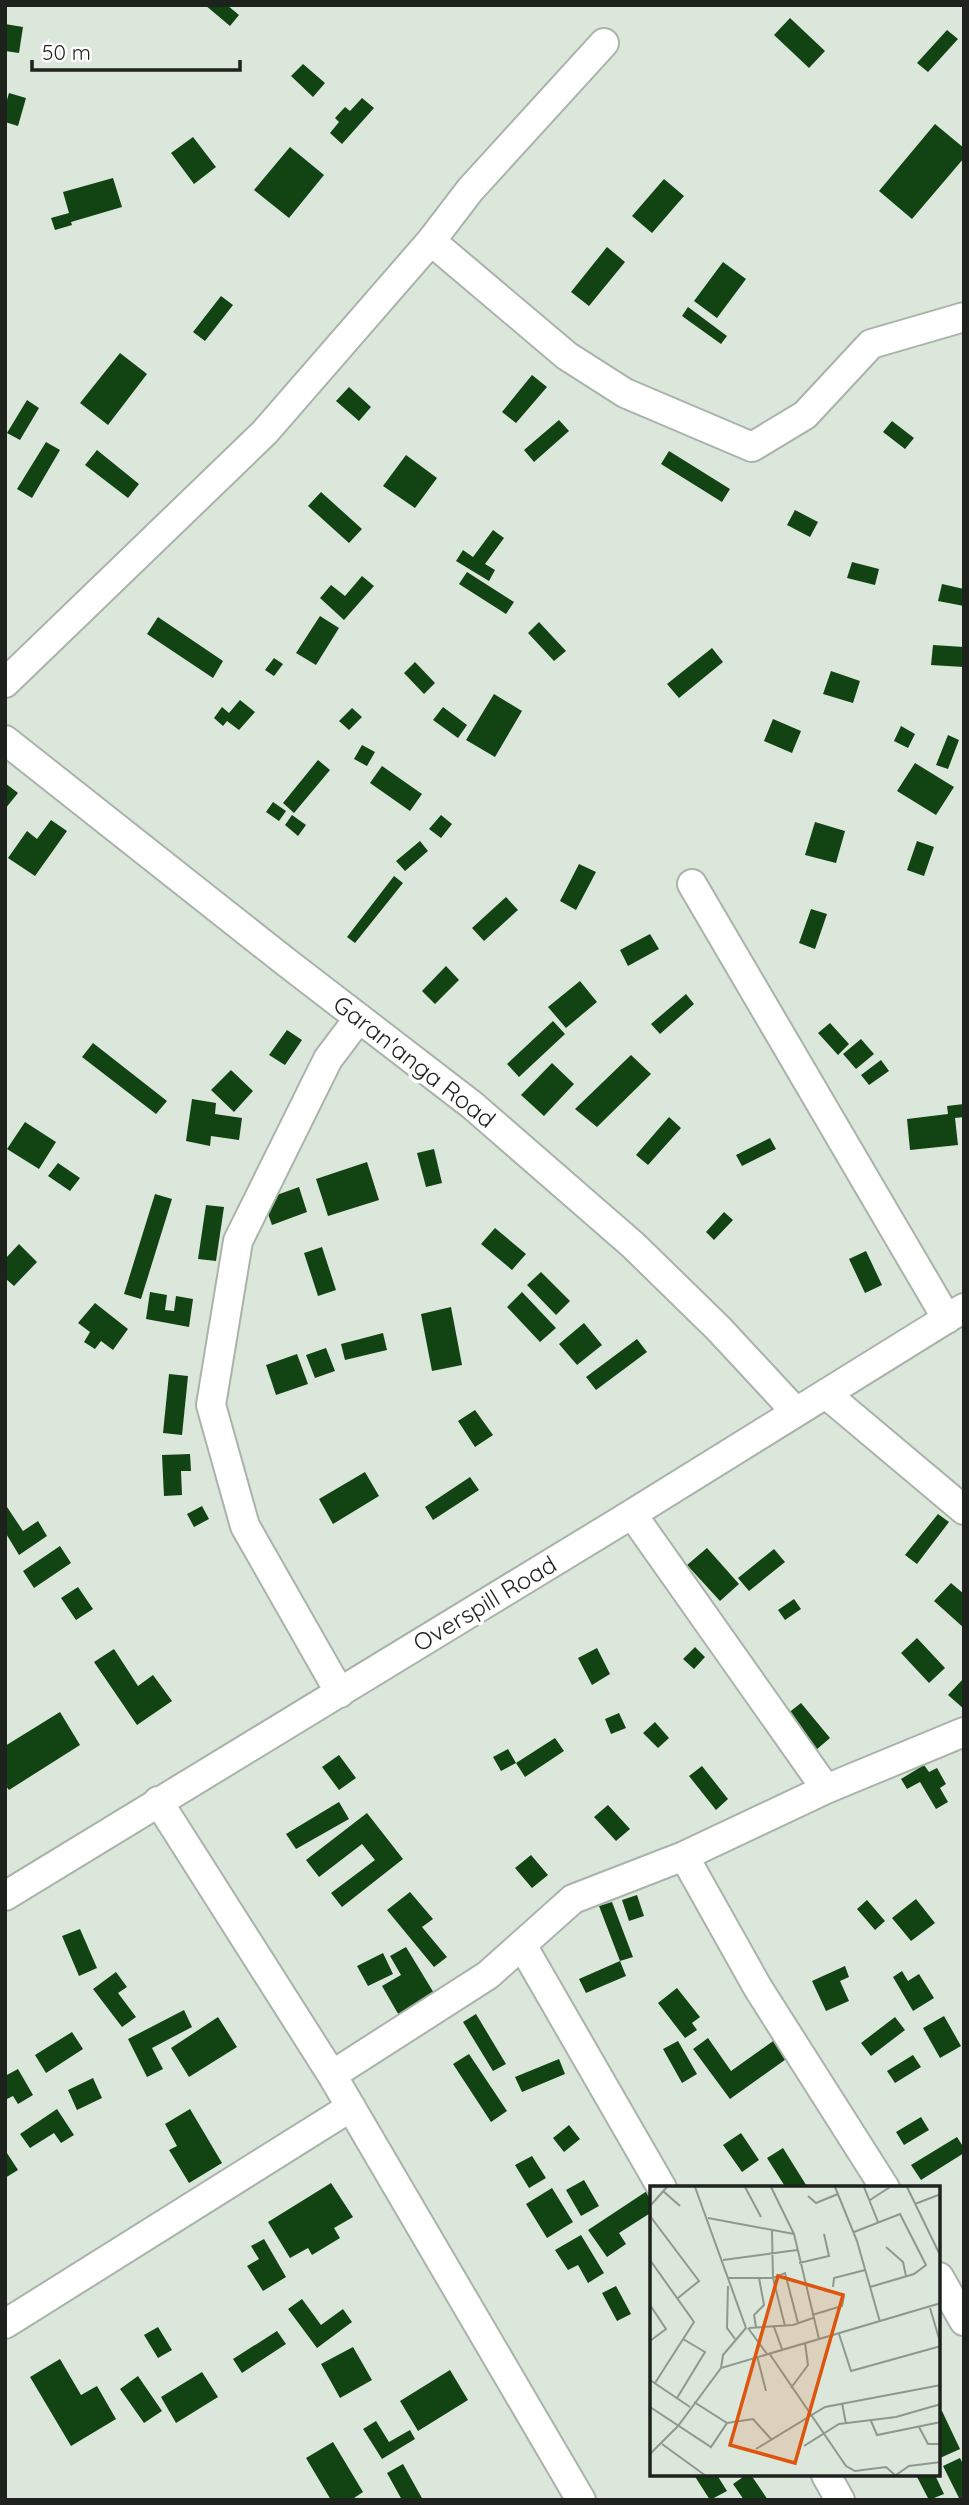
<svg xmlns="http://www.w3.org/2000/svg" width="969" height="2505" font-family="Quicksand,sans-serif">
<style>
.building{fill:#124313}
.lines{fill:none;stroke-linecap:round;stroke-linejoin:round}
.minor-casing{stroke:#a9b4a9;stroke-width:32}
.minor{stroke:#fff;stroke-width:28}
.labels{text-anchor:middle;stroke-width:7;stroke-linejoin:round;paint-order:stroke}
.street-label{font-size:24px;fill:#1e221d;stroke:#fff}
.inset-road{fill:none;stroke:#8f988f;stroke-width:2}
.view{fill:#de560d;fill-opacity:0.15;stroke:#de560d;stroke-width:3.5}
.inset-edge{fill:none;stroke:#1e221d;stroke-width:3.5}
</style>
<rect width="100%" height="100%" fill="#dbe7db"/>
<!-- building -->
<path class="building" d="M 205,5 L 227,5 L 239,15 L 230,26 Z
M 790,18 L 825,51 L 809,68 L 774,35 Z
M 5,24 L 23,27 L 19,53 L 5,51 Z
M 947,30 L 958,39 L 928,72 L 917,63 Z
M 303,64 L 325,83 L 313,97 L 291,76 Z
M 9,93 L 26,98 L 18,126 L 5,122 L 5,107 Z
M 362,98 L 374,108 L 342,144 L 330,133 L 339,122 L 335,118 L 345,107 L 350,111 Z
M 935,124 L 964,148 L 964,158 L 912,219 L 879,191 Z
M 193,137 L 216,167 L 194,184 L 171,153 Z
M 290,147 L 324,175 L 289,218 L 254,190 Z
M 113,178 L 122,207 L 71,222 L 72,225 L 55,230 L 51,218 L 69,213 L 63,192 Z
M 664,179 L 684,196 L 652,233 L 632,216 Z
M 607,247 L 625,262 L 589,306 L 571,292 Z
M 723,262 L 746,279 L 717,318 L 694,301 Z
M 221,296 L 233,305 L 205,341 L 193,332 Z
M 688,307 L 727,336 L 721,344 L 682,316 Z
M 120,353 L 147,374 L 108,425 L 80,403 Z
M 532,375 L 547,387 L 516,423 L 502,412 Z
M 349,387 L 371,407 L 359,421 L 336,401 Z
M 27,400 L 39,408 L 20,440 L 7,433 Z
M 559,420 L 569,431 L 534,462 L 524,450 Z
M 892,421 L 914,438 L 905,449 L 883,432 Z
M 46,442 L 60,450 L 32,498 L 17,489 Z
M 97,450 L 139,484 L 128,498 L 85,465 Z
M 669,451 L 730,489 L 722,502 L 661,464 Z
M 406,455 L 437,478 L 415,508 L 383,486 Z
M 321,492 L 362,529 L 349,543 L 308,506 Z
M 795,510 L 818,522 L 810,537 L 787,525 Z
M 493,530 L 504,538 L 485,564 L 495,570 L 489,581 L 456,561 L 463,550 L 473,557 Z
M 852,562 L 879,569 L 875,585 L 847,578 Z
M 467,572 L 514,602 L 506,614 L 459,584 Z
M 362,576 L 374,586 L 344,620 L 320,598 L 331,585 L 345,596 Z
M 942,584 L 964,589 L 964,606 L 938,601 Z
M 320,616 L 339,628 L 316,665 L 296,653 Z
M 158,617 L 223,661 L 213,678 L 147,634 Z
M 539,622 L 566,651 L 554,661 L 528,633 Z
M 933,645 L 964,647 L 964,667 L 931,665 Z
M 712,648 L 723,662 L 679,698 L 667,684 Z
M 274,658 L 283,664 L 274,676 L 265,670 Z
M 415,662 L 435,683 L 424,694 L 404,673 Z
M 831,671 L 860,681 L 853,703 L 823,694 Z
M 494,694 L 522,711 L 495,757 L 466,740 Z
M 240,700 L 255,712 L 239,730 L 227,721 L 223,726 L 214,718 L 222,707 L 229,713 Z
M 443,707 L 467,725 L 458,738 L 433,720 Z
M 352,708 L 362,717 L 349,730 L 339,721 Z
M 773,719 L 801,731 L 792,753 L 764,741 Z
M 901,726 L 915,734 L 908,748 L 894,741 Z
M 948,735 L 959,740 L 948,769 L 936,765 Z
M 362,745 L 375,752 L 367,766 L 354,759 Z
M 318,760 L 330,770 L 294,813 L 283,803 Z
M 915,763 L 954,787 L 936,815 L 897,791 Z
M 382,766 L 422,794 L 410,811 L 370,783 Z
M 5,783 L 18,793 L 5,809 Z
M 273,802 L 286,811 L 279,821 L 266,812 Z
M 292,815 L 306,825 L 298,836 L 285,825 Z
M 441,815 L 452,824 L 441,838 L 429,829 Z
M 51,820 L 67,831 L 35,876 L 8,858 L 27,831 L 37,839 Z
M 815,822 L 845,831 L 836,863 L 805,855 Z
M 420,841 L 428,851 L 405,871 L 396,861 Z
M 917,841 L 934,847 L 924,876 L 907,870 Z
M 579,864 L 596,872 L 576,910 L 560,901 Z
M 394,876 L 403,883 L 355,943 L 347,937 Z
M 506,897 L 518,910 L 484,941 L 472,928 Z
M 811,909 L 827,914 L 815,949 L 799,943 Z
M 650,934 L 659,949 L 628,966 L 620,950 Z
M 446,966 L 459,980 L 435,1004 L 422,991 Z
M 580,981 L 597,1002 L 566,1028 L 548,1007 Z
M 686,994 L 694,1004 L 660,1034 L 651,1024 Z
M 553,1021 L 565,1034 L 519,1077 L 507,1064 Z
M 830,1023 L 849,1044 L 838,1055 L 818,1033 Z
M 287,1030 L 302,1040 L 285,1065 L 269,1055 Z
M 861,1039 L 874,1054 L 856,1069 L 843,1054 Z
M 93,1043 L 167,1101 L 156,1114 L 82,1057 Z
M 631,1055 L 651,1074 L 597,1127 L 575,1109 Z
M 881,1060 L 889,1071 L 869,1085 L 861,1075 Z
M 552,1063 L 574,1084 L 544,1116 L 521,1095 Z
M 231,1070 L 253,1091 L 234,1112 L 211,1090 Z
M 192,1099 L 216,1103 L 215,1114 L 242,1118 L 239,1140 L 211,1136 L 210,1146 L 186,1141 Z
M 964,1104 L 964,1117 L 955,1118 L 958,1145 L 910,1150 L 907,1119 L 948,1114 L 947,1106 Z
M 669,1117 L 681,1128 L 648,1165 L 636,1155 Z
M 25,1122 L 56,1142 L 39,1169 L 7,1149 Z
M 770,1138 L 776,1149 L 742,1166 L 736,1155 Z
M 434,1149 L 442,1183 L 426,1187 L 417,1153 Z
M 367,1162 L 379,1200 L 328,1216 L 316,1179 Z
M 58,1163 L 80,1178 L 70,1191 L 48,1176 Z
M 299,1187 L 307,1212 L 272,1225 L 263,1200 Z
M 155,1194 L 172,1199 L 141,1299 L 124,1294 Z
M 206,1205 L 224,1207 L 216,1261 L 198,1259 Z
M 724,1212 L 733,1220 L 714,1240 L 706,1232 Z
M 495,1228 L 526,1254 L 512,1270 L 481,1244 Z
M 19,1244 L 37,1262 L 14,1286 L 5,1278 L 5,1259 Z
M 322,1247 L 336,1290 L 318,1296 L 304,1253 Z
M 866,1251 L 882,1285 L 865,1293 L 849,1259 Z
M 541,1272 L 570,1301 L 556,1315 L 527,1285 Z
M 150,1292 L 167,1295 L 165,1310 L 174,1311 L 176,1296 L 193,1299 L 189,1327 L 146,1319 Z
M 522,1292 L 556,1328 L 540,1342 L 507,1307 Z
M 95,1303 L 128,1329 L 113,1350 L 101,1341 L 95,1349 L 84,1342 L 90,1332 L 78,1323 Z
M 451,1307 L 462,1365 L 432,1371 L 421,1314 Z
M 584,1323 L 602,1345 L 577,1365 L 559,1344 Z
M 383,1333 L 387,1350 L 345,1360 L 341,1344 Z
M 637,1339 L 647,1352 L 596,1390 L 586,1377 Z
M 326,1348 L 335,1371 L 315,1378 L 306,1355 Z
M 297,1354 L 308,1384 L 276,1395 L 266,1365 Z
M 169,1374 L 188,1376 L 182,1435 L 163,1433 Z
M 475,1410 L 493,1435 L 475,1447 L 458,1421 Z
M 190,1454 L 191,1471 L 181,1471 L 182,1495 L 164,1496 L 162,1455 Z
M 365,1472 L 379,1496 L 333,1524 L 319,1499 Z
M 470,1477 L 479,1490 L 433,1520 L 425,1507 Z
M 5,1504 L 23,1531 L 38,1521 L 47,1536 L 19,1555 L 5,1532 Z
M 202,1506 L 209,1519 L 194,1527 L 187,1514 Z
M 938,1514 L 949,1522 L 917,1564 L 905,1555 Z
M 60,1546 L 71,1563 L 34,1588 L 23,1571 Z
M 707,1548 L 739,1584 L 720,1601 L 687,1565 Z
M 774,1549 L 785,1562 L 749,1591 L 738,1578 Z
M 951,1583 L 964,1594 L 964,1628 L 934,1601 Z
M 78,1587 L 93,1609 L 76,1620 L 61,1598 Z
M 794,1599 L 801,1609 L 785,1620 L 778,1610 Z
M 917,1638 L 945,1668 L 929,1683 L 901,1653 Z
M 695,1647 L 705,1657 L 694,1669 L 683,1659 Z
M 597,1648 L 610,1674 L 592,1685 L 578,1658 Z
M 114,1649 L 138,1686 L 153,1675 L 172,1701 L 137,1725 L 94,1662 Z
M 964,1678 L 964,1709 L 948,1695 Z
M 801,1703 L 830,1738 L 816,1750 L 787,1714 Z
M 60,1712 L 80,1745 L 9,1790 L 5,1785 L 5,1746 Z
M 619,1713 L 626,1728 L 611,1734 L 605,1719 Z
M 655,1722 L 669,1738 L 658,1748 L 643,1733 Z
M 555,1738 L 564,1751 L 525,1777 L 516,1763 Z
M 508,1749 L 516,1763 L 501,1771 L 493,1757 Z
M 339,1755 L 356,1778 L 339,1790 L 322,1767 Z
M 924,1765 L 929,1772 L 937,1768 L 946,1784 L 940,1788 L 948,1802 L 936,1809 L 920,1782 L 907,1789 L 901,1779 Z
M 702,1766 L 728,1799 L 716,1810 L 689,1776 Z
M 339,1802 L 349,1819 L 296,1849 L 286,1834 Z
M 608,1805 L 630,1829 L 616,1841 L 594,1817 Z
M 367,1813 L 403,1859 L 342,1907 L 331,1893 L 375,1860 L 362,1844 L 319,1877 L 306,1860 Z
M 531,1855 L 548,1875 L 532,1888 L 515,1868 Z
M 410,1892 L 433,1919 L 422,1927 L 447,1957 L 434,1967 L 387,1910 Z
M 637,1895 L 644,1916 L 629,1921 L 622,1900 Z
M 916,1899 L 935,1923 L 911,1941 L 892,1918 Z
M 867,1900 L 885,1921 L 875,1930 L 857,1909 Z
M 612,1902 L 633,1957 L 620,1961 L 626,1976 L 586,1993 L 579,1979 L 620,1961 L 599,1906 Z
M 80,1929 L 97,1968 L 79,1976 L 62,1936 Z
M 406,1947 L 440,2003 L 404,2024 L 382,1986 L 401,1975 L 390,1956 Z
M 383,1953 L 393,1974 L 368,1986 L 357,1966 Z
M 845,1966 L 849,1977 L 840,1981 L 849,2001 L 826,2011 L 812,1981 Z
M 902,1971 L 908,1981 L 919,1974 L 934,1998 L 913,2011 L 893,1977 Z
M 116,1972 L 127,1987 L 118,1993 L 136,2017 L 122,2027 L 93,1989 Z
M 677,1988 L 700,2017 L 692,2023 L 697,2030 L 685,2038 L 658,2003 Z
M 184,2010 L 192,2027 L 152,2048 L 163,2069 L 147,2077 L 128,2039 Z
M 476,2014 L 506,2064 L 493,2071 L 463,2022 Z
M 944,2016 L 961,2046 L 940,2058 L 923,2028 Z
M 218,2017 L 237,2047 L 189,2077 L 171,2048 Z
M 895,2017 L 905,2030 L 871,2056 L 861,2043 Z
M 72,2032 L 83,2049 L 46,2073 L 35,2055 Z
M 708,2038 L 731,2071 L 776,2039 L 789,2057 L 730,2099 L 693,2049 Z
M 678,2041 L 697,2074 L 682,2083 L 663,2049 Z
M 469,2054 L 507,2111 L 491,2122 L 453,2064 Z
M 913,2055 L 921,2067 L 895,2083 L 887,2071 Z
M 559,2059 L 565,2074 L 522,2092 L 515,2077 Z
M 18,2069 L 33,2095 L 18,2104 L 13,2096 L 5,2100 L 5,2076 Z
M 93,2078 L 102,2098 L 77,2110 L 68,2090 Z
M 57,2109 L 74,2135 L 61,2143 L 54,2133 L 30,2148 L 20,2134 Z
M 190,2109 L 222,2163 L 189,2183 L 169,2150 L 177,2146 L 165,2124 Z
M 921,2117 L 929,2130 L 904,2145 L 896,2132 Z
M 569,2125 L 580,2139 L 564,2152 L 553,2138 Z
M 741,2133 L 759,2160 L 742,2172 L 723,2145 Z
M 957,2137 L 964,2148 L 964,2153 L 921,2180 L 911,2165 Z
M 783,2148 L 808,2188 L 786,2188 L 767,2158 Z
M 5,2150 L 18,2170 L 5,2178 Z
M 532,2156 L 546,2178 L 529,2188 L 515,2165 Z
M 584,2180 L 599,2206 L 581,2216 L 566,2190 Z
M 331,2183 L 353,2217 L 334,2228 L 340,2238 L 312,2255 L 308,2248 L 290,2258 L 268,2222 Z
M 552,2188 L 573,2222 L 547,2238 L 526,2204 Z
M 647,2191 L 652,2200 L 652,2212 L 619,2233 L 626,2244 L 607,2257 L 588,2230 Z
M 581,2235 L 604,2273 L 588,2283 L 578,2265 L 568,2270 L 555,2250 Z
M 264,2239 L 286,2277 L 263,2291 L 247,2266 L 259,2259 L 251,2246 Z
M 616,2286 L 631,2314 L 617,2321 L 602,2293 Z
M 302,2299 L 321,2325 L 343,2309 L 352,2322 L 317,2348 L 288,2309 Z
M 158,2327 L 172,2350 L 158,2358 L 144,2335 Z
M 277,2331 L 286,2344 L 242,2373 L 233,2359 Z
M 353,2347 L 372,2380 L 340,2398 L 321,2364 Z
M 60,2359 L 81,2395 L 97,2386 L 116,2419 L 71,2446 L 30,2377 Z
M 450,2370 L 468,2400 L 418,2431 L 400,2401 Z
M 202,2372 L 218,2397 L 176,2423 L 161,2397 Z
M 138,2376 L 162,2411 L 144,2423 L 120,2389 Z
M 942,2411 L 960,2449 L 940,2458 L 939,2412 Z
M 376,2421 L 389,2442 L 410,2430 L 415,2439 L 382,2459 L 363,2429 Z
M 333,2442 L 363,2492 L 351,2500 L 331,2500 L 306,2458 Z
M 960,2458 L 964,2466 L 964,2500 L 960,2500 L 943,2466 Z
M 403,2464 L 423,2500 L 402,2500 L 387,2473 Z
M 694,2475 L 717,2475 L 727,2491 L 710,2500 Z
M 746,2475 L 751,2475 L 768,2500 L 744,2500 L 733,2484 Z
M 916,2475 L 935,2475 L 944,2494 L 929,2500 Z"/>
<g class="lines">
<defs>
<path id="minor" d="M 431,241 L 567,356 L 625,393 L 752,447 L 805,415 L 871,344 L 964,317
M 5,683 L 265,432 L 431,241 L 470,190 L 604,43
M 5,740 L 286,962 L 472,1105 L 633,1245 L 719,1329 L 796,1412
M 692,884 L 947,1319
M 826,1394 L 964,1510
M 632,1514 L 826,1789
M 340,1693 L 245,1526 L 211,1405 L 238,1241 L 328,1059 L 359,1018
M 158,1801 L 332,2075 L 581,2500
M 684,1856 L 758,1988 L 885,2188
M 5,1896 L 632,1514 L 964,1308
M 522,1945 L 662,2188
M 332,2075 L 488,1975 L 573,1899 L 684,1856 L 826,1789 L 964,1732
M 939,2277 L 964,2321
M 5,2324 L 351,2107
M 826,2475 L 840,2500"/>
</defs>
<!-- minor casing -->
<use href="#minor" class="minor-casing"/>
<!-- minor -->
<use href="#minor" class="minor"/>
</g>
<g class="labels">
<!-- street labels -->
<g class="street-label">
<text transform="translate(414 1062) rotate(38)" y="8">Garan'anga Road</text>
<text transform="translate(485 1604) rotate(-31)" y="8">Overspill Road</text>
</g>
</g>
<!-- overview -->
<g transform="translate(650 2186)">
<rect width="290" height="290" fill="#dbe7db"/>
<path class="inset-road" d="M 45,1 L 96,142 L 73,169 L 71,182M 95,1 L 111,31M 121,1 L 144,48 L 169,153M 185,1 L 207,55 L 230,136M 214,1 L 228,36M 257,1 L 291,71M 13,5 L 30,20M 158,10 L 166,17 L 188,8M 220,14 L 240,1M 265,18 L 291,8M 0,20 L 17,1M 0,30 L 49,95 L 28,112M 58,32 L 144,48M 122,45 L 123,92 L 135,140M 204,46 L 250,28 L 276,79 L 264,88 L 220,101M 236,61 L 253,76 L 256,90M 0,74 L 44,136 L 5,197M 73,74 L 147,64M 149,77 L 179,70 L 174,48M 78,92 L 123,92 L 135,87 L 148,137M 78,100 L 77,142 L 85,153M 183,101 L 184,92 L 215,84M 0,119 L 16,143 L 0,155M 280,122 L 291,159M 162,129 L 192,120 L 194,110M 106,141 L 104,129 L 114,119 L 109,92M 124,141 L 132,163M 98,142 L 117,168M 99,142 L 143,139 L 163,132M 189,148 L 201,185 L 291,160M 119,167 L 196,280 L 205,285 L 236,281 L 246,290M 107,170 L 116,205M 0,194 L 40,221M 141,202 L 158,179 L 155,157M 27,212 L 55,166 L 33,153M 192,217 L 196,238M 0,221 L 61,261 L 77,237 L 44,216M 221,235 L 227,249 L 291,236M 77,237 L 103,233 L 121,253M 269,241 L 278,258 L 291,258M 12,258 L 56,290M 154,260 L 189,238 L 246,231 L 291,218M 106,263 L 175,221 L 291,199M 0,268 L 28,240 L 71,182 L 291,117M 246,289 L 259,280 L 291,276"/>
<path class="view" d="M 128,90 L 193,109 L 145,277 L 80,259 Z"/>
<rect width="290" height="290" class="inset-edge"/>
</g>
<!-- border -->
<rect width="969" height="2505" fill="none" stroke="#1e221d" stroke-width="14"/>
<!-- scale -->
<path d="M32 60v10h208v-10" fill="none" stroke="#1e221d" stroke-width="3.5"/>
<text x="42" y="60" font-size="21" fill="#1e221d" stroke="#ffffff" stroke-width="5" paint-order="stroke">50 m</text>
</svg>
